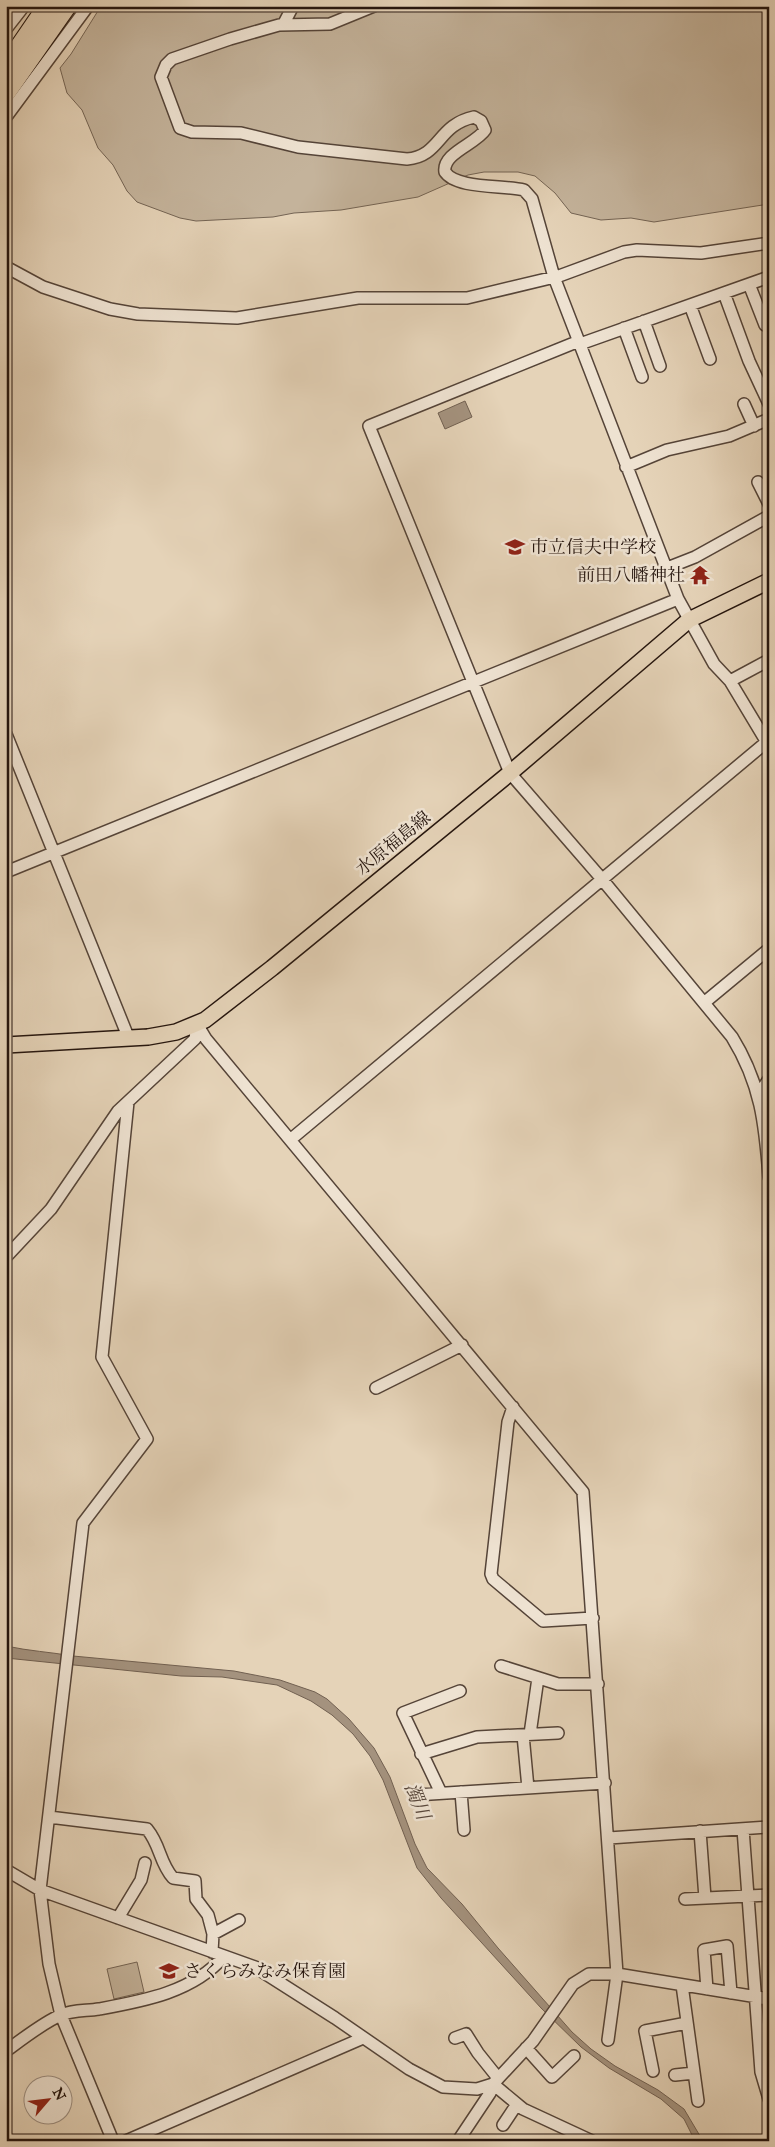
<svg xmlns="http://www.w3.org/2000/svg" width="775" height="2147" font-family="'IM FELL Great Primer','Noto Serif JP',serif">
<style>
.green{fill:#c4b39b;stroke:#746454}
.water{fill:#a4927e;stroke:#716051}
.lines{fill:none;stroke-linecap:round;stroke-linejoin:round}
.minor-casing{stroke:#554438;stroke-width:14}
.major-casing{stroke:#25150e;stroke-width:18}
.highway-casing{stroke:#25150e;stroke-width:20}
.minor{stroke:#eee2d1;stroke-width:11}
.major{stroke:#e5d3b8;stroke-width:15}
.highway{stroke:#e5d3b8;stroke-width:18}
.labels{text-anchor:middle;stroke-width:5;stroke-linejoin:round;paint-order:stroke}
.poi-label{font-size:18px;fill:#25150e;stroke:#eee2d1;text-anchor:start}
.street-label{font-size:18px;fill:#25150e;stroke:#eee2d1}
.water-label{font-size:19px;font-style:italic;fill:#58473b;stroke:#eee2d1}
</style>
<rect width="100%" height="100%" fill="#e5d3b8"/>
<filter id="stains"><feTurbulence type="fractalNoise" baseFrequency=".004" numOctaves="4"/><feColorMatrix values="0 0 0 0 .2 0 0 0 0 .09 0 0 0 0 .02 0 0 0 .5 -.17"/></filter>
<radialGradient id="worn" r=".72"><stop offset=".6" stop-color="#630" stop-opacity="0"/><stop offset="1" stop-color="#630" stop-opacity=".3"/></radialGradient>
<!-- green -->
<path class="green" d="M 101,6 L 769,6 L 769,204 L 654,222 L 631,218 L 601,220 L 571,213 L 555,193 L 535,176 L 518,172 L 484,172 L 468,175 L 418,197 L 341,210 L 294,213 L 273,217 L 196,221 L 180,218 L 137,202 L 127,191 L 113,165 L 98,148 L 82,110 L 67,93 L 60,68 L 71,54 Z
M 137,1962 L 144,1992 L 114,1999 L 107,1969 Z"/>
<!-- water -->
<path class="water" d="M 465,401 L 472,417 L 445,429 L 438,413 Z
M 6,1646 C 29,1651 50,1652 73,1656 L 234,1671 L 280,1680 L 315,1692 L 327,1699 L 349,1719 L 374,1748 L 390,1777 L 415,1844 L 427,1868 L 462,1904 L 498,1948 L 572,2032 L 591,2049 L 615,2066 L 658,2090 L 684,2109 L 703,2141 L 695,2141 L 684,2119 L 661,2099 L 609,2068 L 581,2047 L 541,2008 L 441,1898 L 417,1868 L 383,1780 L 370,1756 L 353,1734 L 332,1715 L 311,1701 L 277,1685 L 222,1677 L 181,1676 L 6,1658 Z"/>
<g class="lines">
<defs>
<path id="minor" d="M 374,6 L 330,24 L 279,25 L 230,39 L 172,59 L 166,65 L 161,77 L 180,128 L 192,132 L 241,133 L 298,147 L 407,159 C 441,156 437,125 474,117 L 481,121 L 485,130 C 476,144 442,153 445,172 C 456,189 504,185 524,190 L 532,199 L 554,277 L 678,599 L 714,664 L 730,681 L 769,746
M 283,25 L 293,6
M 6,29 L 24,6
M 6,117 L 88,6
M 6,267 L 43,287 L 110,309 L 138,314 L 237,318 L 358,298 L 467,298 L 559,276 L 624,252 L 637,250 L 701,253 L 769,243
M 749,284 L 765,325
M 724,293 L 749,361 L 769,404
M 690,305 L 710,359
M 644,321 L 660,366
M 624,328 L 642,377
M 579,341 L 369,426 L 510,773 L 601,878 L 732,1037 C 761,1084 765,1124 769,1177
M 580,344 L 769,277
M 744,404 L 754,426
M 626,467 L 667,450 L 729,436 L 769,419
M 758,482 L 769,504
M 667,568 L 695,557 L 769,516
M 730,681 L 769,660
M 6,734 L 129,1039
M 6,872 L 678,599
M 705,1002 L 769,949
M 197,1024 L 206,1039 L 583,1492 L 617,1974 L 608,2040
M 759,1094 L 769,1079
M 290,1140 L 769,740
M 6,1257 L 51,1209 L 118,1111 L 195,1039 L 197,1024
M 376,1388 L 462,1345
M 513,1407 L 508,1422 L 491,1574 L 493,1579 L 543,1621 L 593,1618
M 501,1666 L 558,1684 L 598,1684
M 530,1734 L 538,1678
M 523,1735 L 528,1788
M 421,1754 L 477,1737 L 558,1733
M 461,1792 L 464,1830
M 441,1793 L 403,1713 L 460,1691
M 415,1795 L 605,1783
M 49,1817 L 147,1829 C 161,1846 159,1862 173,1878 L 195,1881 L 196,1899 L 208,1915 L 213,1934 L 212,1952
M 743,1829 L 761,2072 L 769,2099
M 700,1831 L 705,1898
M 609,1838 L 769,1827
M 6,1870 L 40,1890 L 255,1967 L 335,2018 L 409,2069 L 443,2087 L 477,2089 L 493,2084 L 533,2041 L 573,1984 L 589,1974 L 617,1974 L 769,1999
M 685,1899 L 769,1895
M 118,1918 L 141,1880 L 145,1863
M 213,1934 L 239,1920
M 682,1985 L 698,2101
M 707,1989 L 704,1950 L 727,1946 L 731,1993
M 455,2038 L 466,2034 L 478,2053 L 498,2078
M 526,2048 L 552,2077 L 574,2056
M 6,2051 C 21,2040 44,2022 61,2015 C 72,2010 87,2011 99,2009 C 143,2001 194,1992 224,1956
M 653,2071 L 645,2031 L 687,2023
M 675,2075 L 694,2073
M 503,2125 L 517,2104
M 113,2141 L 61,2015 L 49,1964 L 40,1890 L 83,1523 L 147,1439 L 102,1357 L 128,1102
M 126,2141 L 363,2038
M 458,2141 L 490,2093 L 493,2084 L 523,2109 L 592,2141"/>
<path id="major" d="M 6,1045 L 148,1037 L 176,1032 L 205,1020 L 272,968 L 510,773 L 689,620 L 769,581"/>
<path id="highway" d="M 6,66 L 47,6
M 6,93 L 67,6"/>
</defs>
<!-- minor casing -->
<use href="#minor" class="minor-casing"/>
<!-- major casing -->
<use href="#major" class="major-casing"/>
<!-- highway casing -->
<use href="#highway" class="highway-casing"/>
<!-- minor -->
<use href="#minor" class="minor"/>
<!-- major -->
<use href="#major" class="major"/>
<!-- highway -->
<use href="#highway" class="highway"/>
</g>
<!-- icons -->
<defs>
<symbol id="school-bare" viewBox="-9 -9 18 18"><path d="M0-5L7-2L0 1L-7-2ZM-4 1L0 2.5L4 1V4Q0 6-4 4Z" fill="#8f2418" stroke="#eee2d1" stroke-width="2.5" paint-order="stroke"/></symbol>
<symbol id="temple-bare" viewBox="-9 -9 18 18"><path d="M0-6L5-2H3V0L6.5 2.5H4V6H1.5V3h-3V6H-4V2.5H-6.5L-3 0V-2H-5Z" fill="#8f2418" stroke="#eee2d1" stroke-width="2.5" paint-order="stroke"/></symbol>
</defs>
<g fill-rule="evenodd">
<use href="#school-bare" x="501" y="533" width="28" height="28"/>
<use href="#temple-bare" x="686" y="561" width="28" height="28"/>
<use href="#school-bare" x="155" y="1957" width="28" height="28"/>
</g>
<g class="labels">
<!-- poi labels -->
<g class="poi-label">
<text x="530" y="553">市立信夫中学校</text>
<text x="685" y="581" text-anchor="end">前田八幡神社</text>
<text x="184" y="1977">さくらみなみ保育園</text>
</g>
<!-- street labels -->
<g class="street-label">
<text transform="translate(393 843) rotate(-39)" y="6">水原福島線</text>
</g>
<!-- water labels -->
<g class="water-label">
<text transform="translate(418 1801) rotate(68)" y="7">濁川</text>
</g>
</g>
<!-- margin -->
<rect width="775" height="2147" fill="none" stroke="#e5d3b8" stroke-width="25"/>
<rect x="8" y="8" width="760" height="2132" fill="none" stroke="#25150e" stroke-width="2.5"/>
<rect x="12" y="12" width="750" height="2122" fill="none" stroke="#25150e"/>
<!-- north arrow -->
<g transform="translate(48 2100) rotate(62)"><circle r="24" fill="#eee2d1" stroke="#9e9083"/>
<path d="M0-4L9 19L0 12L-9 19Z" fill="#8f2418"/>
<text y="-8" font-size="14" font-weight="bold" text-anchor="middle" fill="#25150e">N</text>
</g>
<rect width="100%" height="100%" filter="url(#stains)"/>
<rect width="100%" height="100%" fill="url(#worn)"/>
</svg>
